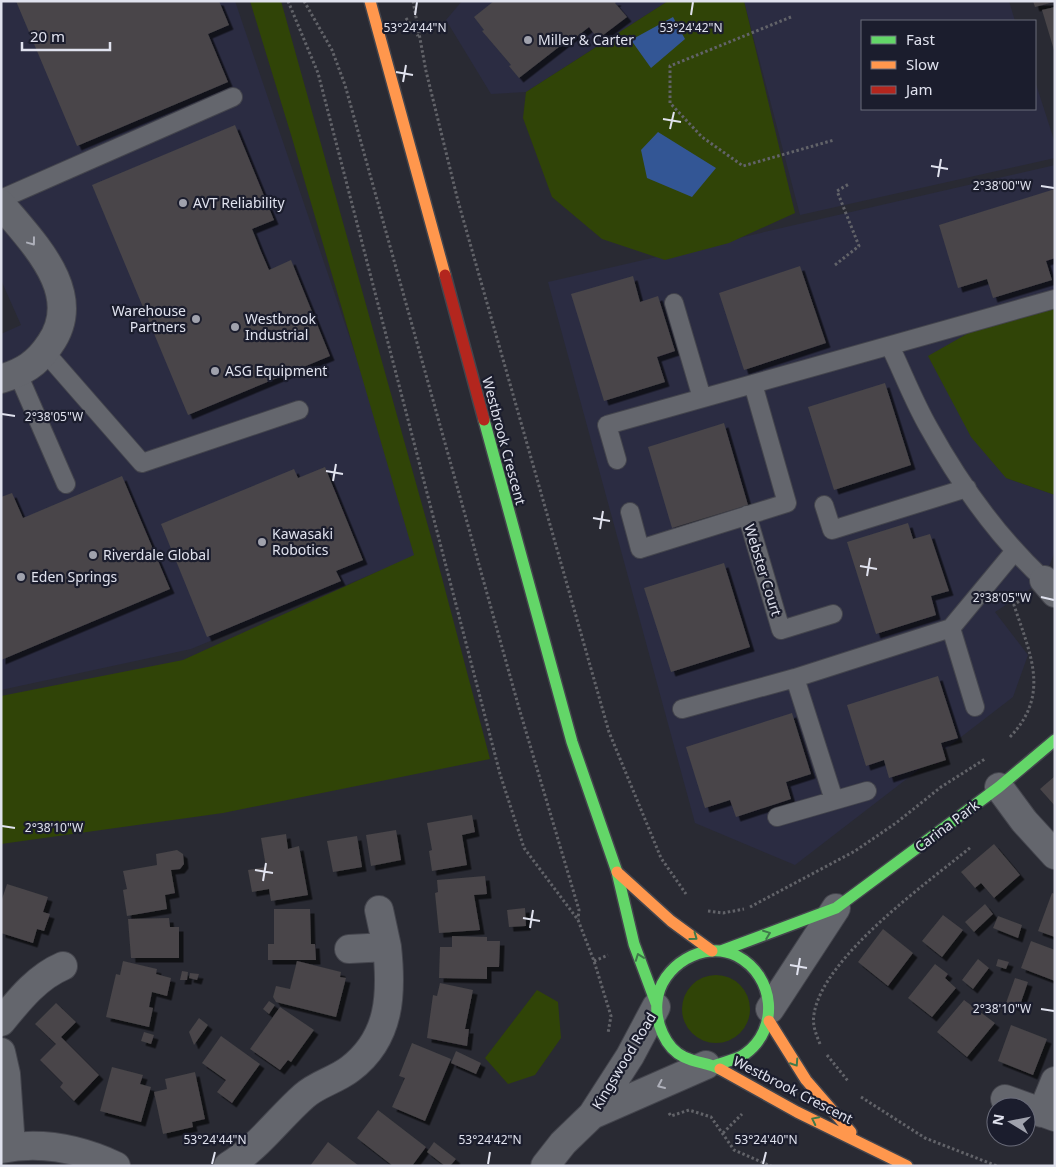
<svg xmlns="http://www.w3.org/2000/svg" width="1056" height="1167" font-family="'Noto Sans',sans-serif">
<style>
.built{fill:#2b2c42}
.green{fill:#304407}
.water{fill:#335695}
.building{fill:#484548;filter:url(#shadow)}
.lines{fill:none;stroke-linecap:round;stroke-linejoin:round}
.lane-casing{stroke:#44454d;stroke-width:20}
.street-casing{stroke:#44454d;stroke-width:30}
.fast-casing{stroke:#44454d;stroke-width:14}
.slow-casing{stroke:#44454d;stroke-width:14}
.jam-casing{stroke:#44454d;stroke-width:14}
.path{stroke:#626369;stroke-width:3;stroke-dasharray:2.5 2.5;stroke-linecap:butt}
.lane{stroke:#64666d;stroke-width:18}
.street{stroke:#64666d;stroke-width:28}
.fast{stroke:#63d668;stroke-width:11}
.slow{stroke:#ff974d;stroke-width:11}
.jam{stroke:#b3261e;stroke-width:11}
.oneway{stroke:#aeb0ba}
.oneway2{stroke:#3f7a4a}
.ticks{fill:none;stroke:#e0e2ee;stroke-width:2}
.poi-dot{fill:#a0a2ad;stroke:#1b1d2d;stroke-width:2}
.labels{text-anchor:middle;stroke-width:4.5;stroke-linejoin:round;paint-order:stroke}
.poi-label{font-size:14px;fill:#e0e2ee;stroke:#1b1d2d;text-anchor:start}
.street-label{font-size:14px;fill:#e0e2ee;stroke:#1b1d2d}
.ticks-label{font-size:12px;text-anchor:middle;fill:#e0e2ee;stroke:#1b1d2d;stroke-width:4.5;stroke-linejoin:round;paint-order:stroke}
</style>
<defs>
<filter id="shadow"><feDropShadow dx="4.5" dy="4.5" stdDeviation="0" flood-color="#0009"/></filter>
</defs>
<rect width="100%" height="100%" fill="#292a33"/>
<!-- built -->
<path class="built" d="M 1,1 L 235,1 L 423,553 L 191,649 L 1,690 L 1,334 L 21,325 L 1,280 Z
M 462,1 L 668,1 L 526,92 L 491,94 L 446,20 Z
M 744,1 L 1009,1 L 1015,21 L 862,21 L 862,109 L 1035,109 L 1035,81 L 1055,143 L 1055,158 L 800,215 Z
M 1055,165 L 1055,323 L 1006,478 L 1055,495 L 1055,551 L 1044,580 L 995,612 L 1028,655 L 1013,697 L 795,865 L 695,823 L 548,282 Z"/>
<!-- green -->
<path class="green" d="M 250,1 L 281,1 L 433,544 L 490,759 L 223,813 L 1,844 L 1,696 L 183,660 L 414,555 L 292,138 Z
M 668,1 L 744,1 L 795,213 L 729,243 L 665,260 L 602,239 L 552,197 L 523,118 L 526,92 Z
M 1055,299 L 1055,495 L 1006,478 L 971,437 L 928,356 L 1002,314 Z
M682 1009a34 34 0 1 1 68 0a34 34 0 1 1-68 0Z
M 537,990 L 558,1002 L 561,1038 L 535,1075 L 508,1084 L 485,1058 Z"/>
<!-- water -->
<path class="water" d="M 673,17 L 685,39 L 651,68 L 631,40 Z
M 658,132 L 716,168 L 692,197 L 647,178 L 641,150 Z"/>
<!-- building -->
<path class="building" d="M 16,1 L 219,1 L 229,25 L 208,34 L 228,82 L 77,146 Z
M 494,1 L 617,1 L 615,3 L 627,17 L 598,39 L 589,27 L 575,38 L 573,36 L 519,78 L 509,66 L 511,65 L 482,31 L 484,30 L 474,17 Z
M 1033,1 L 1054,1 L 1054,2 L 1035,7 Z
M 1055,7 L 1055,50 L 1054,50 L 1042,10 Z
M 235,125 L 274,220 L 252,229 L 260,249 L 269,270 L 291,260 L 330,356 L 188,415 L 92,185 Z
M 1055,189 L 1055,258 L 1046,261 L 1052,280 L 993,298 L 987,279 L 958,288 L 939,225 Z
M 800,266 L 826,343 L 744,370 L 719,293 Z
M 633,276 L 640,302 L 658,296 L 675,351 L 657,357 L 665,382 L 604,401 L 571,294 Z
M 885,383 L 911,465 L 834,490 L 808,407 Z
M 724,423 L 748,505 L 672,528 L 648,447 Z
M 325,467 L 363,560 L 336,571 L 341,581 L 207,637 L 161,524 L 294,469 L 298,478 Z
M 122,476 L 170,589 L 1,660 L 1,497 L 12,493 L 23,518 Z
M 908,523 L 913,539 L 930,534 L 949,591 L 931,596 L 936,615 L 876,634 L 847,542 Z
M 724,563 L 750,647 L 671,672 L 644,588 Z
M 938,676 L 958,738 L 941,743 L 946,760 L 889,778 L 884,760 L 866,766 L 847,705 Z
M 792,713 L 811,774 L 786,782 L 791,799 L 736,817 L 730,800 L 705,808 L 686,747 Z
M 1055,776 L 1055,806 L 1040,789 Z
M 472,815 L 475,832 L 462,835 L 467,865 L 432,871 L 429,851 L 432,850 L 427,823 Z
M 396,830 L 401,860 L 371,866 L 366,835 Z
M 286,834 L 288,849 L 299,846 L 308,895 L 271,901 L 269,889 L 252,892 L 248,870 L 266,867 L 261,838 Z
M 357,836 L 362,867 L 333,872 L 327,841 Z
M 994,844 L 1020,875 L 994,898 L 981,883 L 975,888 L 961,872 Z
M 177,850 L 183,854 L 184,864 L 180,869 L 171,870 L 175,893 L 165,895 L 167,909 L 127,916 L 123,890 L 127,889 L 123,871 L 157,865 L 156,854 Z
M 485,876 L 487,894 L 474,895 L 480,930 L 439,933 L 435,893 L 438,892 L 437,880 Z
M 7,884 L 48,897 L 43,912 L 50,914 L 44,931 L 37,929 L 33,943 L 1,933 L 1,902 Z
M 1052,893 L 1055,894 L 1055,937 L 1038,931 Z
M 985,904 L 993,914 L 974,932 L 965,922 Z
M 525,908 L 526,926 L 509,927 L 507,910 Z
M 274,909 L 310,909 L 311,944 L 315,944 L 316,960 L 268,960 L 268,944 L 274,944 Z
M 943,915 L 963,930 L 942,957 L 922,941 Z
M 998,916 L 1022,925 L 1018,938 L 993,928 Z
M 169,918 L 170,927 L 179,927 L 179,958 L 131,958 L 128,919 Z
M 883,929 L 913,953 L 888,986 L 858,962 Z
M 452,936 L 487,937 L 487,941 L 500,941 L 499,967 L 487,967 L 487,979 L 439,978 L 440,947 L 452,947 Z
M 1031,941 L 1055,950 L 1055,981 L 1021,968 Z
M 978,959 L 989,968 L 973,989 L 962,980 Z
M 998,959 L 1009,962 L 1006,969 L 996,966 Z
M 123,961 L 157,969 L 156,974 L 171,978 L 167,996 L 152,992 L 149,1007 L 153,1008 L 149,1027 L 106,1017 L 116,974 L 120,975 Z
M 297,961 L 341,972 L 340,977 L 346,978 L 336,1017 L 276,1002 L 273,997 L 276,986 L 290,989 Z
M 935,964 L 948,974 L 945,978 L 956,988 L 932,1017 L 908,998 Z
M 182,971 L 188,972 L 187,980 L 180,980 Z
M 190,973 L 199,974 L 197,980 L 189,978 Z
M 1015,978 L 1028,982 L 1019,1008 L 1006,1003 Z
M 440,983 L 473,990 L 465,1029 L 469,1029 L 467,1046 L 427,1038 L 433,995 L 437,996 Z
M 964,1000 L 995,1023 L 967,1057 L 937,1032 Z
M 269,1001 L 275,1005 L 269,1014 L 263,1009 Z
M 56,1003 L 76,1022 L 61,1037 L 99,1075 L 74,1101 L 60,1087 L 63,1083 L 40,1060 L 56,1044 L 35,1024 Z
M 280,1007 L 314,1030 L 291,1062 L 288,1060 L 280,1070 L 250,1049 Z
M 199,1018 L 208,1025 L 194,1045 L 189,1032 Z
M 1011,1025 L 1047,1039 L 1033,1075 L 998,1061 Z
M 144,1032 L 154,1035 L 151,1044 L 141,1041 Z
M 221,1036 L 260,1064 L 232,1103 L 217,1092 L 226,1080 L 202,1063 Z
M 412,1043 L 451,1059 L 425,1121 L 392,1107 L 405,1078 L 399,1076 Z
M 456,1051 L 481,1063 L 476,1074 L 451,1063 Z
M 112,1067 L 143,1075 L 140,1084 L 151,1087 L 141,1122 L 100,1111 Z
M 195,1072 L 205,1119 L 192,1122 L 193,1127 L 163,1134 L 154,1092 L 167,1089 L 165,1079 Z
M 378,1110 L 426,1147 L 412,1166 L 393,1166 L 357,1138 Z
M 328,1142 L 359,1166 L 310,1166 Z
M 434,1142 L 456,1159 L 450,1166 L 445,1166 L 427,1152 Z"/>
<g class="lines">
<defs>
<path id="lane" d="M 1,199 L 233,97
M 674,303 L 702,398
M 890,346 C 903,373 914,402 929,428 C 960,484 998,537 1044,580
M 45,352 L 142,463 L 299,410
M 18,374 L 66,484
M 617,460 L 607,425 L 1055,299
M 824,505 L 832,530 L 967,488
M 630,512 L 640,549 L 787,503 L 753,384
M 747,515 L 781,630 L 833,614
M 951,628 L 975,707
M 795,678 L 834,800
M 682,709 L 795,678 L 951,628 L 1014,552
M 777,817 L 867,791"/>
<path id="street" d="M 1,204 C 32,242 86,293 50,344 C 37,364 23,372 1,379
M 1044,580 L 1055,593
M 999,787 L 1024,821 L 1055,855
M 349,949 L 387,947 L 379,910
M 770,1009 L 836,908
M 1,1022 C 19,1000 37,977 63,966
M 1,1052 L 6,1074 L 11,1147
M 1005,1099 L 1055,1117
M 1042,1113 L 1055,1081
M 592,1115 L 706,1065
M 1,1149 C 41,1141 80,1149 116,1166
M 228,1166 C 258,1148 278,1119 304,1096 C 317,1084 336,1080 350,1069 C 391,1038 392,993 387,947
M 545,1166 L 563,1143 L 592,1115 L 630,1056 L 656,1007"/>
<path id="fast" d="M 484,420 L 572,742 L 617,872 L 634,944 L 656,1003
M 721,951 L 836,908 L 999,787 L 1055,740
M 713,1066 C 723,1062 737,1060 745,1054 C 780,1029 775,976 737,956 C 704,939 660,966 657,1002 C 655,1022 665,1048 684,1057 C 696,1063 709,1063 720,1069"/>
<path id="slow" d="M 370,1 L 445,275
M 617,872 L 671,921 L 712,951
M 769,1021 L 806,1080 L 851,1132
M 720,1069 L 797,1112 L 907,1166"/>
<path id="jam" d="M 445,275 L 484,420"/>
</defs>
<!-- lane casing -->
<use href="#lane" class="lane-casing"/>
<!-- street casing -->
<use href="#street" class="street-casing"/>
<!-- fast casing -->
<use href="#fast" class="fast-casing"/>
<!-- slow casing -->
<use href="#slow" class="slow-casing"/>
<!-- jam casing -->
<use href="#jam" class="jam-casing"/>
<!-- path -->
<path class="path" d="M 288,1 L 318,73 L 500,774 L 524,848 L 578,920 L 594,961 L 611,1016 L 608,1033
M 304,1 L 332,50 L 345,85 L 519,708 L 579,910 L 578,919
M 413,1 L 426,71 L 458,201 L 609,732 L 661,858 L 686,894
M 791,17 L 670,66 L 670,103 L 702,137 L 743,166 L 834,140
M 406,18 L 418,36
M 835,265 L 859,246 L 837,191 L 849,184
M 1010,737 C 1051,694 1030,654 1014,605 L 1023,598
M 750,907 L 855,851 L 896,823 L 941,787 L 985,759
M 708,911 L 723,913 L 744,909
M 594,961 L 608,955
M 820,1044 C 816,1034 812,1025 814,1014 C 823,957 927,883 971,847
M 827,1055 L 848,1081
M 861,1097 L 925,1138 L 997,1166
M 669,1113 L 671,1116 L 689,1110 L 711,1117 L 734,1150 L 771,1166
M 723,1133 L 742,1114"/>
<!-- lane -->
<use href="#lane" class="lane"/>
<!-- street -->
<use href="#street" class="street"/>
<!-- fast -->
<use href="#fast" class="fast"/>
<!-- slow -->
<use href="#slow" class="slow"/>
<!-- jam -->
<use href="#jam" class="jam"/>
</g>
<!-- one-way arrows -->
<defs><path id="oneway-chevron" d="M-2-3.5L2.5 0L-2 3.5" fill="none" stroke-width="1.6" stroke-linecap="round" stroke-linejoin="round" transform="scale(1.25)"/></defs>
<g class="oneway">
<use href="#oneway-chevron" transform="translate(32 242) rotate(53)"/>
<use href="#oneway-chevron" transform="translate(661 1085) rotate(156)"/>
</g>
<g class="oneway2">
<use href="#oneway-chevron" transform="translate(767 934) rotate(-21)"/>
<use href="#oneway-chevron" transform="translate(694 937) rotate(36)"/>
<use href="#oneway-chevron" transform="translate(639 957) rotate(-110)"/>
<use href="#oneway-chevron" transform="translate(795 1063) rotate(57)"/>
<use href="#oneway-chevron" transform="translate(815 1120) rotate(-154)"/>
</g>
<!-- ticks -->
<path class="ticks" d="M 415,15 L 417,2M 691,15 L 693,2M 396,72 L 413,75M 403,82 L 406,65M 663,119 L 681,122M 670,129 L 674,112M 931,166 L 948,169M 938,177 L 941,159M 1041,186 L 1054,188M 2,414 L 15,416M 326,471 L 343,474M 333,481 L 336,464M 593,518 L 610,521M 600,529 L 603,511M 860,566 L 877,569M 867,576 L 870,558M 1041,597 L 1054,600M 2,826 L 15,828M 255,870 L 273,873M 263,881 L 266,863M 523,918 L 540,921M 530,928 L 533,910M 790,965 L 807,968M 797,975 L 800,958M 1041,1009 L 1054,1011M 212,1164 L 215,1152M 488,1164 L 490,1152M 763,1164 L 766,1152"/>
<!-- markers -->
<g class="poi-dot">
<circle cx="528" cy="40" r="5"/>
<circle cx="183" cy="203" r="5"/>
<circle cx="196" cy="319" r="5"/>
<circle cx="235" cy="327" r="5"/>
<circle cx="215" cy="371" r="5"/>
<circle cx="262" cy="542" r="5"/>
<circle cx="93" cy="555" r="5"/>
<circle cx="21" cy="577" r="5"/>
</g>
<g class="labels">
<!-- poi labels -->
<g class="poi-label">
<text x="538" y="45">Miller &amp; Carter</text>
<text x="193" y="208">AVT Reliability</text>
<text x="186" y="316" text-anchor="end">Warehouse<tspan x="186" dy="16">Partners</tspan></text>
<text x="245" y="324">Westbrook<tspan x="245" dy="16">Industrial</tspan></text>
<text x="225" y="376">ASG Equipment</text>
<text x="272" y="539">Kawasaki<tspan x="272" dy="16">Robotics</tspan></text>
<text x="103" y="560">Riverdale Global</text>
<text x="31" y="582">Eden Springs</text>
</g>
<!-- street labels -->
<g class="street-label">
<text transform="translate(504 441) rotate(75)" y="5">Westbrook Crescent</text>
<text transform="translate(763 570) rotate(73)" y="5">Webster Court</text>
<text transform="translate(947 826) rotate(-37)" y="5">Carina Park</text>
<text transform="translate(624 1061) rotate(-59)" y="5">Kingswood Road</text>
<text transform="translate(793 1090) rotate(27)" y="5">Westbrook Crescent</text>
</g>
</g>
<g class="ticks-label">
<text x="415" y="32">53°24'44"N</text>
<text x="691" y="32">53°24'42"N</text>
<text x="1002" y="190">2°38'00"W</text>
<text x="54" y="421">2°38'05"W</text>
<text x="1002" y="602">2°38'05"W</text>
<text x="54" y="832">2°38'10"W</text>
<text x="1002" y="1013">2°38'10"W</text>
<text x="215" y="1144">53°24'44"N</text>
<text x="490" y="1144">53°24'42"N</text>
<text x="766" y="1144">53°24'40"N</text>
</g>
<!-- border -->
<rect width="1056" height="1167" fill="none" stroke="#e0e2ee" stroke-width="5"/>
<!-- legend -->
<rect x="861" y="20" width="175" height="90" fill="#1b1d2d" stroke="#6a6c7a"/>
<rect x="871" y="36" width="25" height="8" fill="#63d668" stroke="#6a6c7a"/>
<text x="906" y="45" font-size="15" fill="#e0e2ee">Fast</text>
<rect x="871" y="61" width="25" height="8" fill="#ff974d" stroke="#6a6c7a"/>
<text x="906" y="70" font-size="15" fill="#e0e2ee">Slow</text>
<rect x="871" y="86" width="25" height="8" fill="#b3261e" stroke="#6a6c7a"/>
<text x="906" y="95" font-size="15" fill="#e0e2ee">Jam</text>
<!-- north arrow -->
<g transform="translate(1011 1122) rotate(280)"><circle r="24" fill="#1b1d2d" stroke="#6a6c7a"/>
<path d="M0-4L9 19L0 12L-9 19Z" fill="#a0a2ad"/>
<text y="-8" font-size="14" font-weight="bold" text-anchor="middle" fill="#e0e2ee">N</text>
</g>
<!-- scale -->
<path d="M22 42v8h88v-8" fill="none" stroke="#e0e2ee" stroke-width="2.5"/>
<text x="30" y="42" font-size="15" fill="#e0e2ee" stroke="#1b1d2d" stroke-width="4" paint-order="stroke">20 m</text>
</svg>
